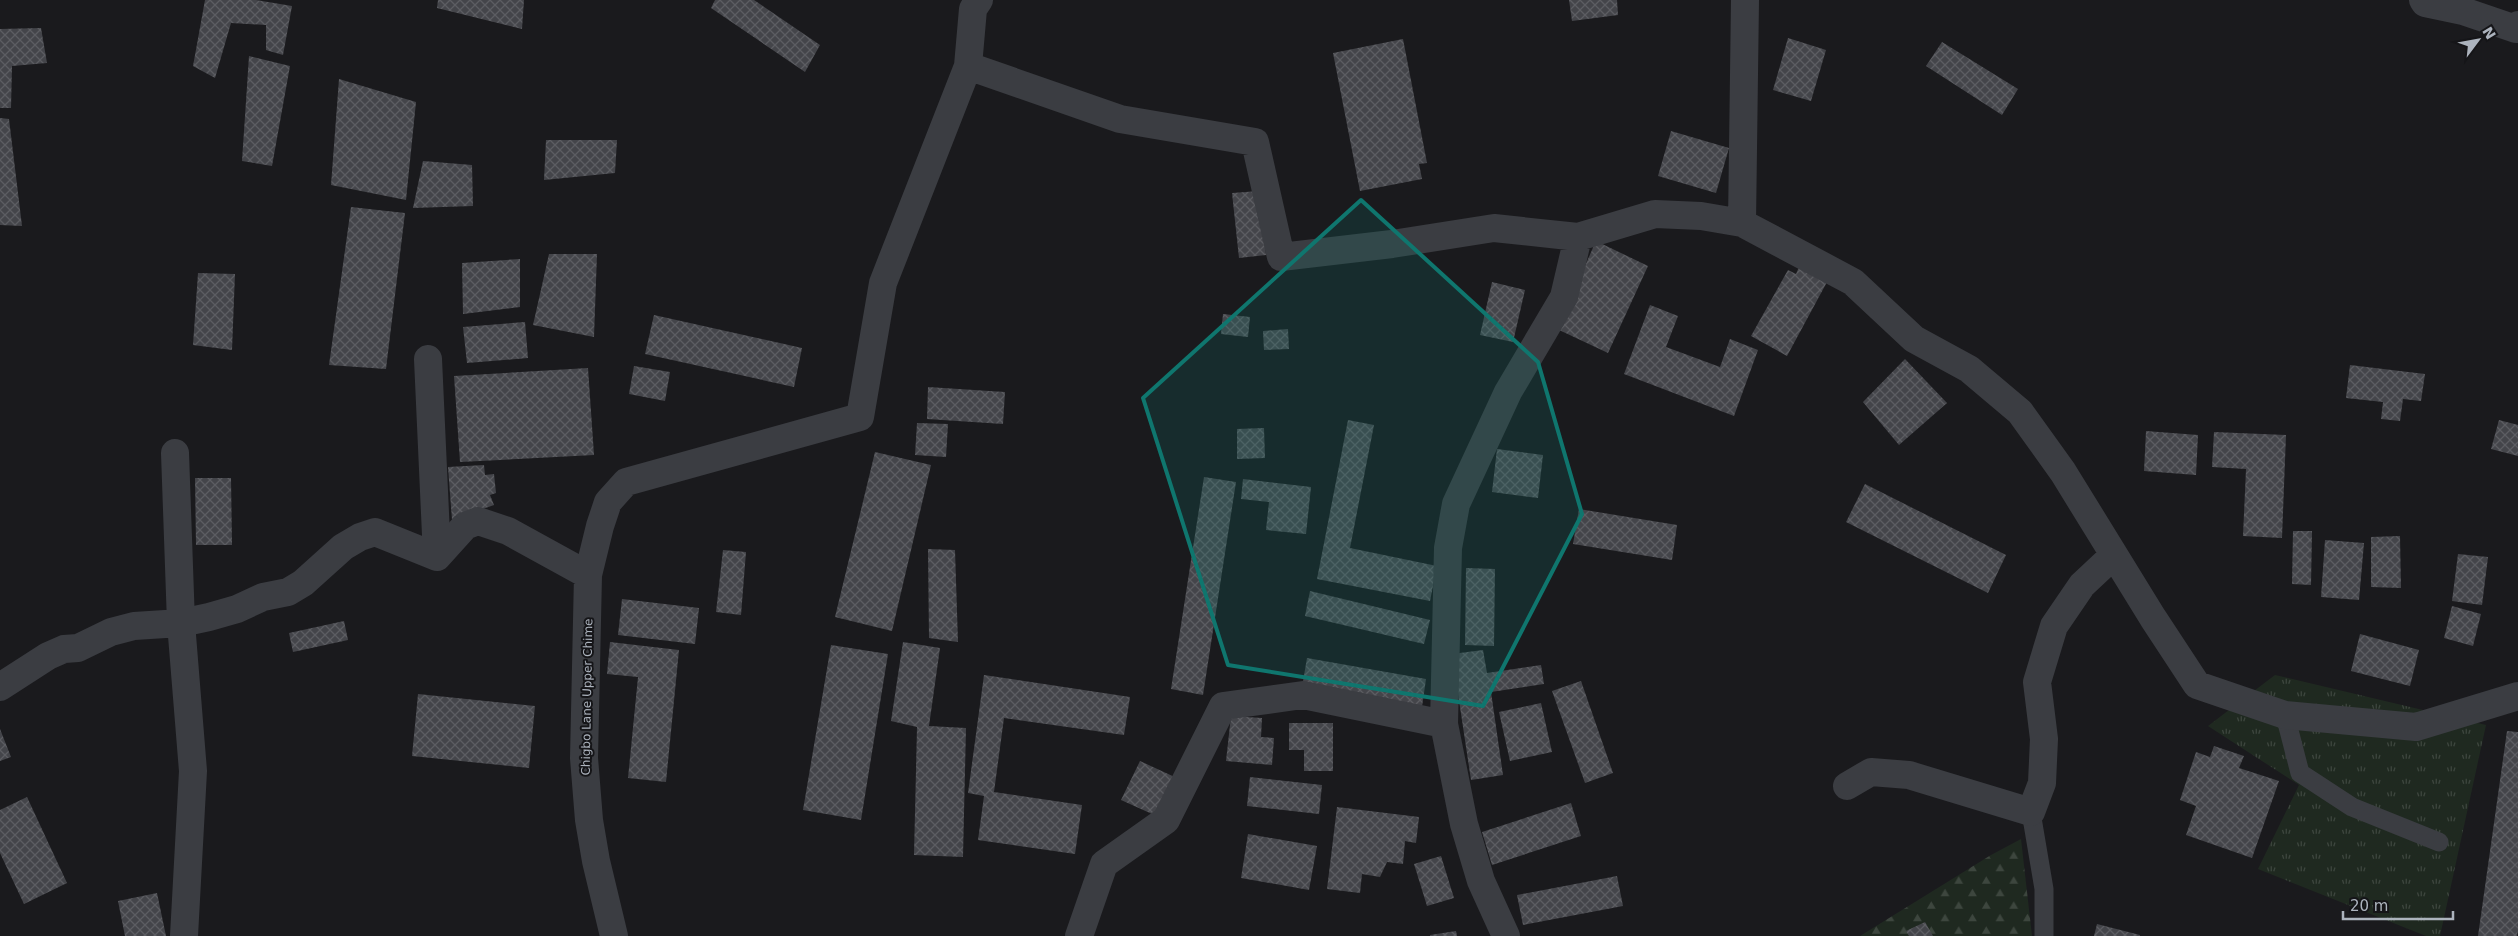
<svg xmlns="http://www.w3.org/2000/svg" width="2518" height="936" font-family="'DejaVu Sans',sans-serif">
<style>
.grass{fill:url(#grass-tufts)}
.forest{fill:url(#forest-firs)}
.building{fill:url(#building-cross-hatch)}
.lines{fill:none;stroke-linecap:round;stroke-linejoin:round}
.service{stroke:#3b3d42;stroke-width:19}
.minor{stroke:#3b3d42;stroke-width:28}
.marked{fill:#0f766e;fill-opacity:0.2;stroke:#0f766e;stroke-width:4;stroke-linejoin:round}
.labels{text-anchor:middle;stroke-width:4;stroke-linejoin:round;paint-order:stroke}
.street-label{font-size:12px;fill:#acb3bd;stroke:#151518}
</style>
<defs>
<pattern id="grass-tufts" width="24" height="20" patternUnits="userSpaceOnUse" patternTransform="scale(1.25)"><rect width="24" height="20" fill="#1f2920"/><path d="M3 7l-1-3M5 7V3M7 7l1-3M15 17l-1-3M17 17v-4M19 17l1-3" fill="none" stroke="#3d463e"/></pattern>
<pattern id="forest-firs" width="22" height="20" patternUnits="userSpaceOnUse" patternTransform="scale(1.25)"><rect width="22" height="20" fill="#1f2920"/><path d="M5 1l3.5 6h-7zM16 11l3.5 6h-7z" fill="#3d463e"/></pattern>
<pattern id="building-cross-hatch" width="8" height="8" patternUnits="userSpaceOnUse" patternTransform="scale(1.25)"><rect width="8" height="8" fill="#44454a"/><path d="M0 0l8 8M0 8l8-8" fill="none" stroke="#5c5d62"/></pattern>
</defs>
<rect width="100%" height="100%" fill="#1a1a1d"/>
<!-- grass -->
<path class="grass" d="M 2275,675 L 2486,725 L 2440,936 L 2426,936 L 2258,869 L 2299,785 L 2208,726 Z"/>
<!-- forest -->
<path class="forest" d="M 2021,839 L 2032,936 L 1860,936 L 1991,855 Z"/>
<!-- building -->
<path class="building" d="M 205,0 L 256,0 L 292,6 L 283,55 L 266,50 L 266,25 L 231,23 L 215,78 L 193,66 Z
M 438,0 L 524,0 L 522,29 L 437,8 Z
M 715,0 L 754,0 L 820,45 L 805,72 L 711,8 Z
M 1569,0 L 1617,0 L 1618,15 L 1572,21 Z
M 41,28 L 47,63 L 12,66 L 11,108 L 0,108 L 0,29 Z
M 1788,38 L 1826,50 L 1811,101 L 1773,90 Z
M 1403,39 L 1427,163 L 1419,164 L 1422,179 L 1360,191 L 1333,53 Z
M 1942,42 L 2018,89 L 2002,115 L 1926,66 Z
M 249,56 L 290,66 L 272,166 L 242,161 Z
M 339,79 L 416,102 L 406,200 L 331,185 Z
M 0,118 L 9,119 L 22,226 L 0,225 Z
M 1671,131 L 1729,148 L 1716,193 L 1658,176 Z
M 546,140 L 617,140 L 615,173 L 544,180 Z
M 423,161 L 472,165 L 473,206 L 413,208 Z
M 1259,191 L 1266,255 L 1239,258 L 1232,193 Z
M 351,207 L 405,213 L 386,369 L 329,365 Z
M 1596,241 L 1648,266 L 1608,353 L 1557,329 Z
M 549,254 L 597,254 L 594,337 L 533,325 Z
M 520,259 L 520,307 L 463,314 L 462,263 Z
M 1799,267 L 1827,282 L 1787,356 L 1751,336 L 1788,270 L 1796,274 Z
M 198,273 L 235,274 L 232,350 L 193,345 Z
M 1492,282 L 1525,290 L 1513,342 L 1480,335 Z
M 1650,305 L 1678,316 L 1666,347 L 1720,367 L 1730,339 L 1758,350 L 1734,416 L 1624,374 Z
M 1223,314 L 1250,317 L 1248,337 L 1221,334 Z
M 654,315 L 802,348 L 794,387 L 645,354 Z
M 525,322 L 528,358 L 467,363 L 463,327 Z
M 1288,329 L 1289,349 L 1264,350 L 1263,331 Z
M 1905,359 L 1947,403 L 1899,445 L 1863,402 Z
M 2350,365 L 2425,374 L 2421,401 L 2403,399 L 2400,421 L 2381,419 L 2383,402 L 2346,398 Z
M 634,366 L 670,372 L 665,401 L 629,394 Z
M 588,368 L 594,455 L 460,462 L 454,376 Z
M 928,387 L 1005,392 L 1003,424 L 927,419 Z
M 1348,420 L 1374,425 L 1350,548 L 1437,566 L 1430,601 L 1317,579 Z
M 2499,420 L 2518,425 L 2518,456 L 2491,449 Z
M 917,423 L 948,424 L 946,457 L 915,455 Z
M 1264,428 L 1265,458 L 1237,459 L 1237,429 Z
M 2146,431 L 2198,435 L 2196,475 L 2144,471 Z
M 2214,432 L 2286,435 L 2282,538 L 2243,536 L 2246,469 L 2212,467 Z
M 1497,449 L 1543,455 L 1538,498 L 1492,492 Z
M 875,452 L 931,465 L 892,631 L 835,617 Z
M 484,465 L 485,475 L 494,474 L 496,493 L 490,495 L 494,505 L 452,520 L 448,467 Z
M 1204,477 L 1236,482 L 1203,695 L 1171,689 Z
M 195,478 L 231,478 L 232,545 L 196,545 Z
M 1243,479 L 1311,487 L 1306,534 L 1266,530 L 1269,502 L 1241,499 Z
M 1865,484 L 2006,555 L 1988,593 L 1846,522 Z
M 1579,509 L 1677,525 L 1672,560 L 1573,544 Z
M 2293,531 L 2312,531 L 2311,585 L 2292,584 Z
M 2400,536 L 2401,588 L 2371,587 L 2371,537 Z
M 2325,540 L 2364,543 L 2359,600 L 2321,597 Z
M 928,549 L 955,550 L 958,642 L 929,638 Z
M 723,550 L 746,552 L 741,615 L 716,612 Z
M 2458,554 L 2488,557 L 2482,605 L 2452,601 Z
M 1466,568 L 1495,569 L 1494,646 L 1465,645 Z
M 1310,591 L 1430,620 L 1424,644 L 1305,616 Z
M 622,599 L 699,608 L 695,644 L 618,635 Z
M 2452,606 L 2481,614 L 2473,646 L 2444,638 Z
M 344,621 L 348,640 L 293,652 L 289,633 Z
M 2360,634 L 2419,650 L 2410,686 L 2351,671 Z
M 610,642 L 679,650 L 666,782 L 628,778 L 638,677 L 607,674 Z
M 903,642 L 940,648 L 929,726 L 966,728 L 963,857 L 914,855 L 917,727 L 891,721 Z
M 831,645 L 888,654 L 861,820 L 803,810 Z
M 1483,650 L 1487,673 L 1541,665 L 1544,684 L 1491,692 L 1503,775 L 1471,780 L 1452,654 Z
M 1307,658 L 1426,679 L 1422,707 L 1302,687 Z
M 984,675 L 1130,697 L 1124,735 L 1004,718 L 994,792 L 1082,805 L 1075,854 L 978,840 L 984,796 L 968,793 Z
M 1581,681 L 1613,773 L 1585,783 L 1552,691 Z
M 418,694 L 535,706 L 529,768 L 412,756 Z
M 1541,703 L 1552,752 L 1510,761 L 1499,712 Z
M 1231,716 L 1262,718 L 1261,737 L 1274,738 L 1272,765 L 1226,761 Z
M 1289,723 L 1333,723 L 1333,771 L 1304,771 L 1304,750 L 1289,750 Z
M 0,729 L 11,757 L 0,761 Z
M 2507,731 L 2518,732 L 2518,931 L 2517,936 L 2478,936 Z
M 2214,746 L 2244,756 L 2239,768 L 2279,781 L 2252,858 L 2186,835 L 2196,806 L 2180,800 L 2196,752 L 2210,757 Z
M 1140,761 L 1179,779 L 1161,818 L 1121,800 Z
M 1250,777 L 1322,785 L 1319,814 L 1247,806 Z
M 27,797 L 67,883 L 24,904 L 0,853 L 0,810 Z
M 1571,803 L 1581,836 L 1492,865 L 1482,832 Z
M 1337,807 L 1419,817 L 1416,843 L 1405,841 L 1403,864 L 1387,862 L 1380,877 L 1362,874 L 1360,893 L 1327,889 Z
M 1248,834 L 1317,846 L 1309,890 L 1241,878 Z
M 1441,856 L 1454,898 L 1427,906 L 1414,864 Z
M 1617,876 L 1623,906 L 1523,925 L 1517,895 Z
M 157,893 L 166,936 L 125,936 L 118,901 Z
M 1925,922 L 1933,936 L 1909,936 L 1906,931 Z
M 2097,924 L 2140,935 L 2140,936 L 2094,936 Z
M 1456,931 L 1457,936 L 1430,936 L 1430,935 Z"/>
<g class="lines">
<!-- service -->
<path class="service" d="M 2285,715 L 2300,773 L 2352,807 L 2439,842
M 2031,812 L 2044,889 L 2044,936"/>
<!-- minor -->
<path class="minor" d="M 2423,0 L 2425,3 L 2463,11 L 2516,29 L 2518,25
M 968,66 L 973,9 L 979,0
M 1742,223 L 1745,0
M 428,359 L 437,557
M 175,453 L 181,623 L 193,771 L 184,936
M 0,687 L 48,656 L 64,649 L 78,648 L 111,632 L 134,626 L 181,623 L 209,617 L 237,609 L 263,597 L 288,592 L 303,583 L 343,547 L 360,537 L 375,532 L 437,557 L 465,526 L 478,521 L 508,531 L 588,575
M 1847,786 L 1871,772 L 1909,775 L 2031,812 L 2042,783 L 2044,739 L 2037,682 L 2054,626 L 2082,585 L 2114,555
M 614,936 L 596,861 L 589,820 L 584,758 L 588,575 L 600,526 L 608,502 L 626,482 L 860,417 L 883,283 L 968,66 L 1120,119 L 1255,142 L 1281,257 L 1392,244 L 1494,228 L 1578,237 L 1655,214 L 1701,216 L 1742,223 L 1853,282 L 1914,339 L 1969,369 L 2020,412 L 2063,472 L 2153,618 L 2197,685 L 2285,715 L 2416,727 L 2518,696
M 1079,936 L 1104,864 L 1166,820 L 1223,706 L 1303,695 L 1444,724
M 1506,936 L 1481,881 L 1464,824 L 1444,724 L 1448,548 L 1456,504 L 1508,392 L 1564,297 L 1578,237"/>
</g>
<!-- marked area -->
<path class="marked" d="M 1361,200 L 1538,362 L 1582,514 L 1483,706 L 1228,665 L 1143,398 Z"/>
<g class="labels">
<!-- street labels -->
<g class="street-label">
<text transform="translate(587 697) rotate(-89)" y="4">Chigbo Lane Upper Chime</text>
</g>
</g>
<!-- north arrow -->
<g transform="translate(2478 40) rotate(58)" stroke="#151518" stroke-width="4" paint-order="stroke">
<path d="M0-4L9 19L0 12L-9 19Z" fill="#acb3bd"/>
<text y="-8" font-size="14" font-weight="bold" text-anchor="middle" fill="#acb3bd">N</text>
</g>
<!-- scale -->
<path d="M2343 911v8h110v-8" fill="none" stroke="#acb3bd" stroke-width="2.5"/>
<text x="2350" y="911" font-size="15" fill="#acb3bd" stroke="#151518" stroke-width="4" paint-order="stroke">20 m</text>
</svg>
